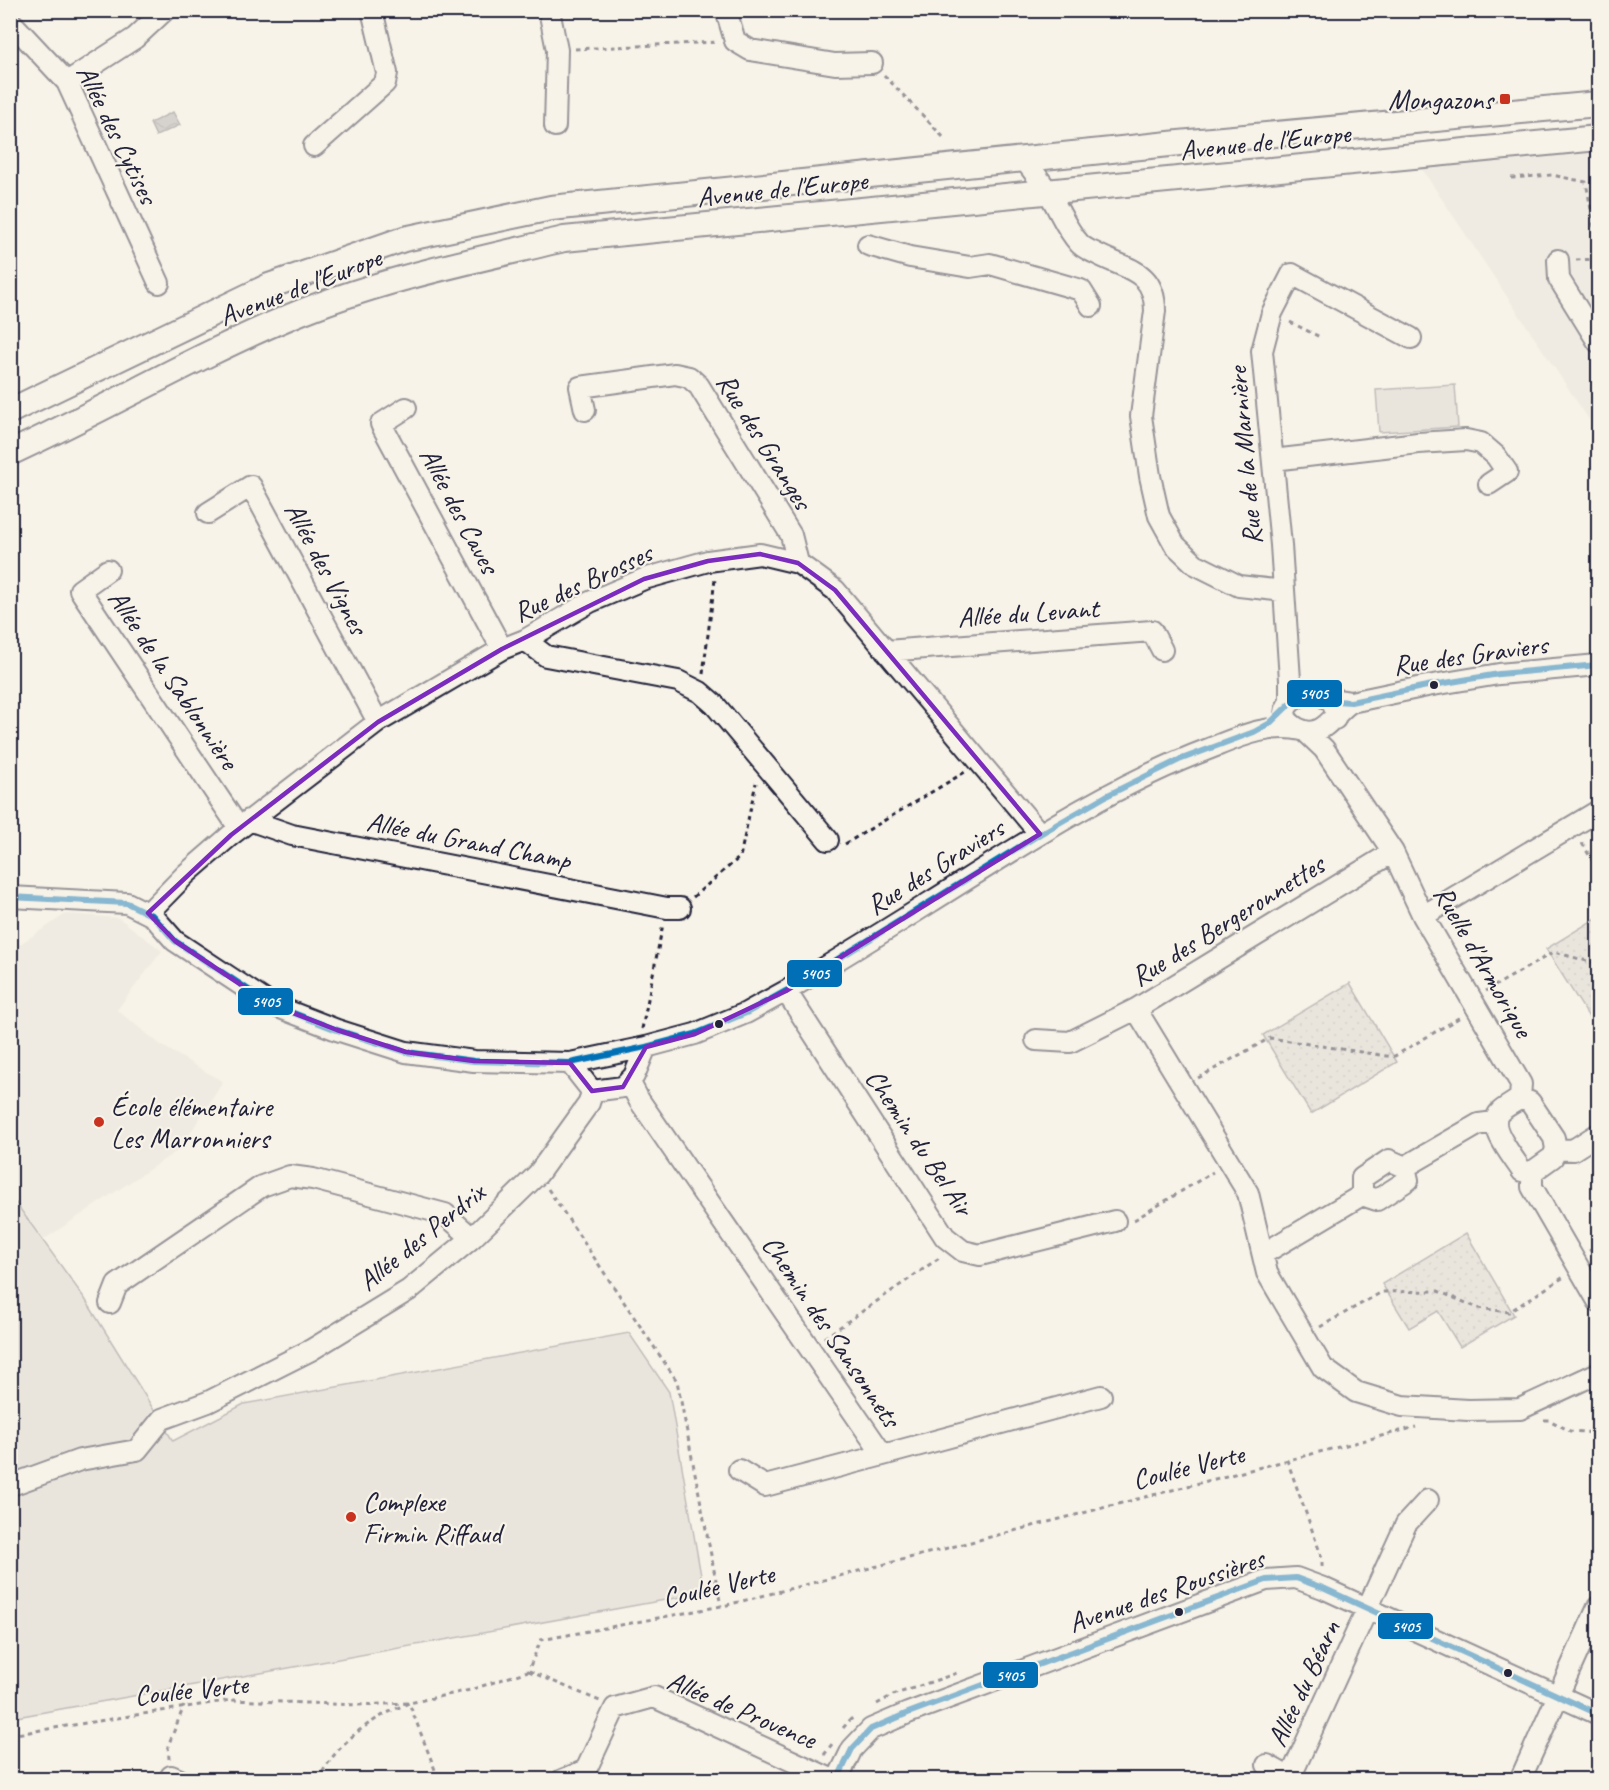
<svg xmlns="http://www.w3.org/2000/svg" width="1609" height="1790" font-family="Caveat,sans-serif">
<style>
.built{fill:#e7e3db}
.grass{fill:url(#grass-dots);stroke:#7d7c85;stroke-width:1.5}
.pitch{fill:#d8d5cf;stroke:#7d7c85;stroke-width:1.5}
.water{fill:url(#water-waves);stroke:#76747f;stroke-width:1.5}
.lines{fill:none;stroke-linecap:round;stroke-linejoin:round}
.minor-casing{stroke:#22223b;stroke-width:24}
.major-casing{stroke:#22223b;stroke-width:28}
.path{stroke:#22223b;stroke-width:3;stroke-dasharray:4.5 4.5;stroke-linecap:butt}
.minor{stroke:#f7f3e8;stroke-width:20}
.major{stroke:#f7f3e8;stroke-width:24}
.bus-1-casing{stroke:#f7f3e8;stroke-width:10}
.bus-1{stroke:#006fb6;stroke-width:6}
.marked{fill:none;stroke:#7b2cbf;stroke-width:4.5;stroke-linejoin:round}
.poi-dot{fill:#c8321e;stroke:#f7f3e8;stroke-width:2}
.bus-dot{fill:#22223b;stroke:#f7f3e8;stroke-width:2}
.labels{text-anchor:middle;stroke-width:4.5;stroke-linejoin:round;paint-order:stroke}
.poi-label{font-size:28px;fill:#22223b;stroke:#f7f3e8;text-anchor:start}
.street-label{font-size:28px;fill:#22223b;stroke:#f7f3e8}
.line-badge{stroke:#f7f3e8;stroke-width:2}
.badge-label{font-size:16px;text-anchor:middle;font-weight:bold;fill:#fff}
</style>
<defs>
<pattern id="grass-dots" width="8" height="8" patternUnits="userSpaceOnUse" patternTransform="scale(1.5)"><rect width="8" height="8" fill="#d8d5cf"/><path d="M2 2h.1M6 6h.1" fill="none" stroke="#b9b7b3" stroke-width="1.8" stroke-linecap="round"/></pattern>
<pattern id="water-waves" width="16" height="10" patternUnits="userSpaceOnUse" patternTransform="scale(1.5)"><rect width="16" height="10" fill="#aeabad"/><path d="M0 5q4-4 8 0t8 0" fill="none" stroke="#8d8b8e"/></pattern>
</defs>
<rect width="100%" height="100%" fill="#f7f3e8"/>
<filter id="ink" filterUnits="userSpaceOnUse"><feTurbulence type="fractalNoise" baseFrequency=".0167" numOctaves="2"/><feDisplacementMap in="SourceGraphic" scale="12" xChannelSelector="R" yChannelSelector="G"/><feConvolveMatrix kernelMatrix="1 2 1 2 8 2 1 2 1" color-interpolation-filters="sRGB"/></filter>
<g filter="url(#ink)">
<!-- built -->
<path class="built" d="M 1591,123 L 1598,123 L 1598,433 L 1408,148 Z
M 66,914 L 119,918 L 162,951 L 117,1010 L 161,1045 L 223,1082 L 180,1149 L 43,1240 L 11,1195 L 11,950 Z"/>
<!-- grass -->
<path class="grass" d="M 1598,917 L 1598,1029 L 1597,1030 L 1546,949 Z
M 1350,983 L 1397,1062 L 1311,1114 L 1263,1035 Z
M 1466,1233 L 1514,1315 L 1460,1347 L 1438,1311 L 1409,1328 L 1382,1284 Z"/>
<!-- pitch -->
<path class="pitch" d="M 1455,385 L 1458,427 L 1379,432 L 1376,390 Z
M 10,1195 L 85,1299 L 173,1441 L 244,1404 L 629,1333 L 669,1392 L 704,1593 L 11,1718 Z"/>
<!-- water -->
<path class="water" d="M 173,112 L 180,125 L 156,136 L 150,123 Z"/>
<g class="lines">
<defs>
<path id="minor" d="M 549,10 L 557,50 L 555,126
M 726,10 L 735,41 L 750,50 L 835,64 L 872,63
M 10,21 L 67,82 L 159,283
M 67,82 L 135,38 L 165,10
M 314,146 L 385,83 L 387,73 L 372,10
M 1024,159 C 1032,170 1041,181 1048,192 C 1059,209 1066,229 1079,243 C 1083,248 1089,250 1095,253 C 1126,270 1155,269 1155,311 L 1141,416 L 1150,476 L 1159,516 L 1175,545 L 1195,564 L 1239,586 L 1284,591
M 868,245 L 910,257 L 970,267 L 990,264 L 1081,290 L 1091,306
M 1558,260 L 1559,279 L 1598,342
M 406,408 L 381,424 L 502,649
M 585,410 L 580,387 L 675,374 L 689,377 L 699,386 L 791,535 L 798,563
M 1273,460 L 1418,443 L 1466,440 L 1481,443 L 1496,456 L 1507,472 L 1489,484
M 208,513 L 251,486 L 378,722
M 108,570 L 80,590 L 239,828
M 525,640 L 546,656 L 678,681 L 700,692 L 715,705 L 828,840
M 886,651 L 1152,631 L 1162,650
M 1326,698 L 1351,702 L 1427,686 L 1499,674 L 1598,665
M 1290,703 L 1290,680 L 1281,545 L 1262,351 L 1272,313 L 1292,274 L 1411,338
M 1335,719 C 1340,669 1255,703 1297,728 C 1323,742 1333,713 1351,702
M 1305,731 L 1324,749 L 1393,852 L 1423,916 L 1521,1084 L 1520,1098
M 249,820 L 292,835 L 667,908 L 680,908
M 1393,852 L 1136,1009 L 1248,1193 L 1267,1273 L 1323,1368 L 1356,1392 L 1402,1406 L 1468,1410 L 1520,1409 L 1598,1373
M 10,897 L 127,903 L 153,916 L 175,941 L 270,1004 L 337,1030 L 406,1052 L 474,1061 L 570,1063 L 646,1047 L 695,1034 L 746,1013 L 786,991 C 834,962 882,933 929,903 C 1020,846 1110,786 1211,748 C 1241,736 1270,723 1302,730
M 148,913 L 186,874 L 231,835 L 378,722 L 502,649 L 525,640 L 590,602 L 644,579 L 708,561 L 760,554 L 798,563 L 835,590 L 1040,834
M 1423,916 L 1598,811
M 786,991 L 945,1237 L 963,1251 L 980,1255 L 1115,1221
M 1036,1040 L 1070,1042 L 1136,1009
M 570,1063 L 592,1091 L 623,1087 L 634,1076 L 646,1047
M 629,1081 L 639,1100 L 883,1455 L 1101,1396
M 1520,1098 L 1530,1102 L 1554,1138 L 1556,1149 L 1553,1157 L 1532,1172 L 1522,1171 C 1514,1158 1486,1126 1500,1112 C 1505,1107 1514,1103 1520,1098 Z
M 1556,1149 L 1573,1150 L 1598,1134
M 1405,1167 L 1479,1124 L 1495,1122
M 1532,1172 L 1532,1187 L 1598,1301
M 1362,1195 L 1362,1178 L 1389,1160 L 1405,1167
M 1263,1254 L 1362,1195 L 1377,1200 L 1408,1180 L 1405,1167
M 110,1303 L 117,1285 L 262,1186 L 290,1176 L 313,1179 L 445,1214 L 472,1238
M 739,1470 L 765,1486 L 883,1455
M 10,1482 L 14,1484 L 80,1460 L 137,1450 L 162,1419 L 208,1402 L 311,1350 L 409,1290 L 472,1238 L 538,1174 L 589,1103 L 592,1091
M 1267,1765 L 1290,1778
M 169,1780 L 171,1776 L 180,1780
M 562,1780 L 586,1770 L 615,1708 L 654,1697 L 833,1780
M 837,1780 L 852,1749 L 871,1729 L 908,1713 L 1266,1580 L 1296,1578 L 1323,1588 L 1598,1714
M 1292,1780 L 1290,1778 L 1406,1524 L 1428,1500
M 1520,1780 L 1598,1607"/>
<path id="major" d="M 10,411 L 269,286 L 404,239 L 551,208 L 1179,143 L 1598,104
M 10,453 C 104,410 194,357 289,317 C 377,280 472,261 564,239 L 1598,138"/>
</defs>
<!-- minor casing -->
<use href="#minor" class="minor-casing"/>
<!-- major casing -->
<use href="#major" class="major-casing"/>
<!-- path -->
<path class="path" d="M 575,49 L 718,42
M 884,75 L 946,140
M 1511,178 L 1552,175 L 1586,182 L 1598,248
M 1576,260 L 1598,259
M 1290,322 L 1320,337
M 703,674 L 715,579
M 1582,843 L 1598,870
M 845,844 L 965,772
M 693,897 L 740,857 L 756,783
M 1486,991 L 1554,952 L 1598,964
M 642,1029 L 663,924
M 1198,1078 L 1270,1038 L 1393,1057 L 1462,1016
M 548,1189 L 677,1381 L 721,1606
M 1134,1220 L 1213,1172
M 1589,1251 L 1598,1246
M 1320,1327 L 1382,1292 L 1438,1291 L 1478,1308 L 1509,1312 L 1564,1277
M 824,1338 L 942,1256
M 1544,1420 L 1549,1420 L 1570,1431 L 1598,1433
M 1287,1460 L 1322,1558 L 1322,1570
M 529,1671 L 600,1701
M 877,1704 L 893,1695 L 960,1672
M 843,1728 L 850,1720 L 855,1716
M 10,1735 L 231,1700 L 357,1705 L 409,1703 L 470,1690 L 528,1671 L 541,1640 L 727,1605 L 1416,1427
M 824,1755 L 832,1744
M 169,1759 L 168,1746 L 184,1706
M 318,1780 C 338,1741 370,1719 409,1703 L 439,1780"/>
<!-- minor -->
<use href="#minor" class="minor"/>
<!-- major -->
<use href="#major" class="major"/>
<defs>
<path id="bus-1" d="M 10,897 L 127,903 L 153,916 L 175,941 L 270,1004 L 337,1030 L 406,1052 L 474,1061 L 570,1063 L 646,1047 L 695,1034 L 746,1013 L 786,991 L 1040,834 L 1106,796 L 1179,760 L 1254,732 L 1270,723 L 1299,695 L 1316,693 L 1336,701 L 1351,702 L 1427,686 L 1499,674 L 1598,665
M 837,1780 L 852,1749 L 871,1729 L 908,1713 L 1266,1580 L 1296,1578 L 1323,1588 L 1598,1714"/>
</defs>
<!-- bus-1 casing -->
<use href="#bus-1" class="bus-1-casing"/>
<!-- bus-1 -->
<use href="#bus-1" class="bus-1"/>
</g>
</g>
<!-- marked area -->
<path d="M0 0H1609V1790H0ZM 760,554 L 798,563 L 835,590 L 1040,834 L 786,991 L 695,1034 L 646,1047 L 623,1087 L 592,1091 L 570,1063 L 474,1061 L 406,1052 L 337,1030 L 270,1004 L 175,941 L 148,913 L 231,835 L 378,722 L 502,649 L 644,579 L 708,561 Z" fill="#f7f3e8" fill-opacity=".55" fill-rule="evenodd"/>
<path class="marked" d="M 760,554 L 798,563 L 835,590 L 1040,834 L 786,991 L 695,1034 L 646,1047 L 623,1087 L 592,1091 L 570,1063 L 474,1061 L 406,1052 L 337,1030 L 270,1004 L 175,941 L 148,913 L 231,835 L 378,722 L 502,649 L 644,579 L 708,561 Z"/>
<!-- markers -->
<g class="poi-dot">
<rect x="1499" y="93" width="12" height="12" rx="3"/>
<circle cx="99" cy="1122" r="6"/>
<circle cx="351" cy="1517" r="6"/>
</g>
<g class="bus-dot">
<circle cx="1434" cy="685" r="5"/>
<circle cx="719" cy="1024" r="5"/>
<circle cx="1179" cy="1612" r="5"/>
<circle cx="1508" cy="1673" r="5"/>
</g>
<g class="labels">
<!-- poi labels -->
<g class="poi-label">
<text x="1493" y="109" text-anchor="end">Mongazons</text>
<text x="111" y="1116">École élémentaire<tspan x="111" dy="32">Les Marronniers</tspan></text>
<text x="363" y="1511">Complexe<tspan x="363" dy="32">Firmin Riffaud</tspan></text>
</g>
<!-- street labels -->
<g class="street-label">
<text transform="translate(118 134) rotate(64)" y="10">Allée des Cytises</text>
<text transform="translate(1265 141) rotate(-6)" y="10">Avenue de l'Europe</text>
<text transform="translate(782 188) rotate(-6)" y="10">Avenue de l'Europe</text>
<text transform="translate(300 286) rotate(-21)" y="10">Avenue de l'Europe</text>
<text transform="translate(765 441) rotate(58)" y="10">Rue des Granges</text>
<text transform="translate(1244 456) rotate(-95)" y="10">Rue de la Marnière</text>
<text transform="translate(460 510) rotate(62)" y="10">Allée des Caves</text>
<text transform="translate(327 568) rotate(62)" y="10">Allée des Vignes</text>
<text transform="translate(582 582) rotate(-25)" y="10">Rue des Brosses</text>
<text transform="translate(1028 612) rotate(-4)" y="10">Allée du Levant</text>
<text transform="translate(1470 654) rotate(-8)" y="10">Rue des Graviers</text>
<text transform="translate(174 679) rotate(56)" y="10">Allée de la Sablonnière</text>
<text transform="translate(469 840) rotate(11)" y="10">Allée du Grand Champ</text>
<text transform="translate(935 866) rotate(-32)" y="10">Rue des Graviers</text>
<text transform="translate(1227 920) rotate(-32)" y="10">Rue des Bergeronnettes</text>
<text transform="translate(1484 961) rotate(60)" y="10">Ruelle d'Armorique</text>
<text transform="translate(920 1142) rotate(56)" y="10">Chemin du Bel Air</text>
<text transform="translate(421 1236) rotate(-39)" y="10">Allée des Perdrix</text>
<text transform="translate(832 1331) rotate(56)" y="10">Chemin des Sansonnets</text>
<text transform="translate(1188 1466) rotate(-14)" y="10">Coulée Verte</text>
<text transform="translate(718 1585) rotate(-13)" y="10">Coulée Verte</text>
<text transform="translate(1166 1590) rotate(-19)" y="10">Avenue des Roussières</text>
<text transform="translate(1303 1683) rotate(-65)" y="10">Allée du Béarn</text>
<text transform="translate(191 1689) rotate(-6)" y="10">Coulée Verte</text>
<text transform="translate(742 1709) rotate(23)" y="10">Allée de Provence</text>
</g>
</g>
<g class="line-badge">
<rect x="1286" y="679" width="57" height="29" rx="6" fill="#006fb6"/>
<rect x="786" y="959" width="57" height="29" rx="6" fill="#006fb6"/>
<rect x="237" y="987" width="57" height="29" rx="6" fill="#006fb6"/>
<rect x="1377" y="1612" width="57" height="28" rx="6" fill="#006fb6"/>
<rect x="982" y="1661" width="57" height="28" rx="6" fill="#006fb6"/>
</g>
<g class="badge-label">
<text x="1314" y="699">5405</text>
<text x="815" y="979">5405</text>
<text x="266" y="1007">5405</text>
<text x="1406" y="1632">5405</text>
<text x="1010" y="1681">5405</text>
</g>
<!-- margin -->
<rect width="1609" height="1790" fill="none" stroke="#f7f3e8" stroke-width="36"/>
<rect x="18" y="18" width="1573" height="1754" fill="none" stroke="#22223b" stroke-width="2" filter="url(#ink)"/>
</svg>
